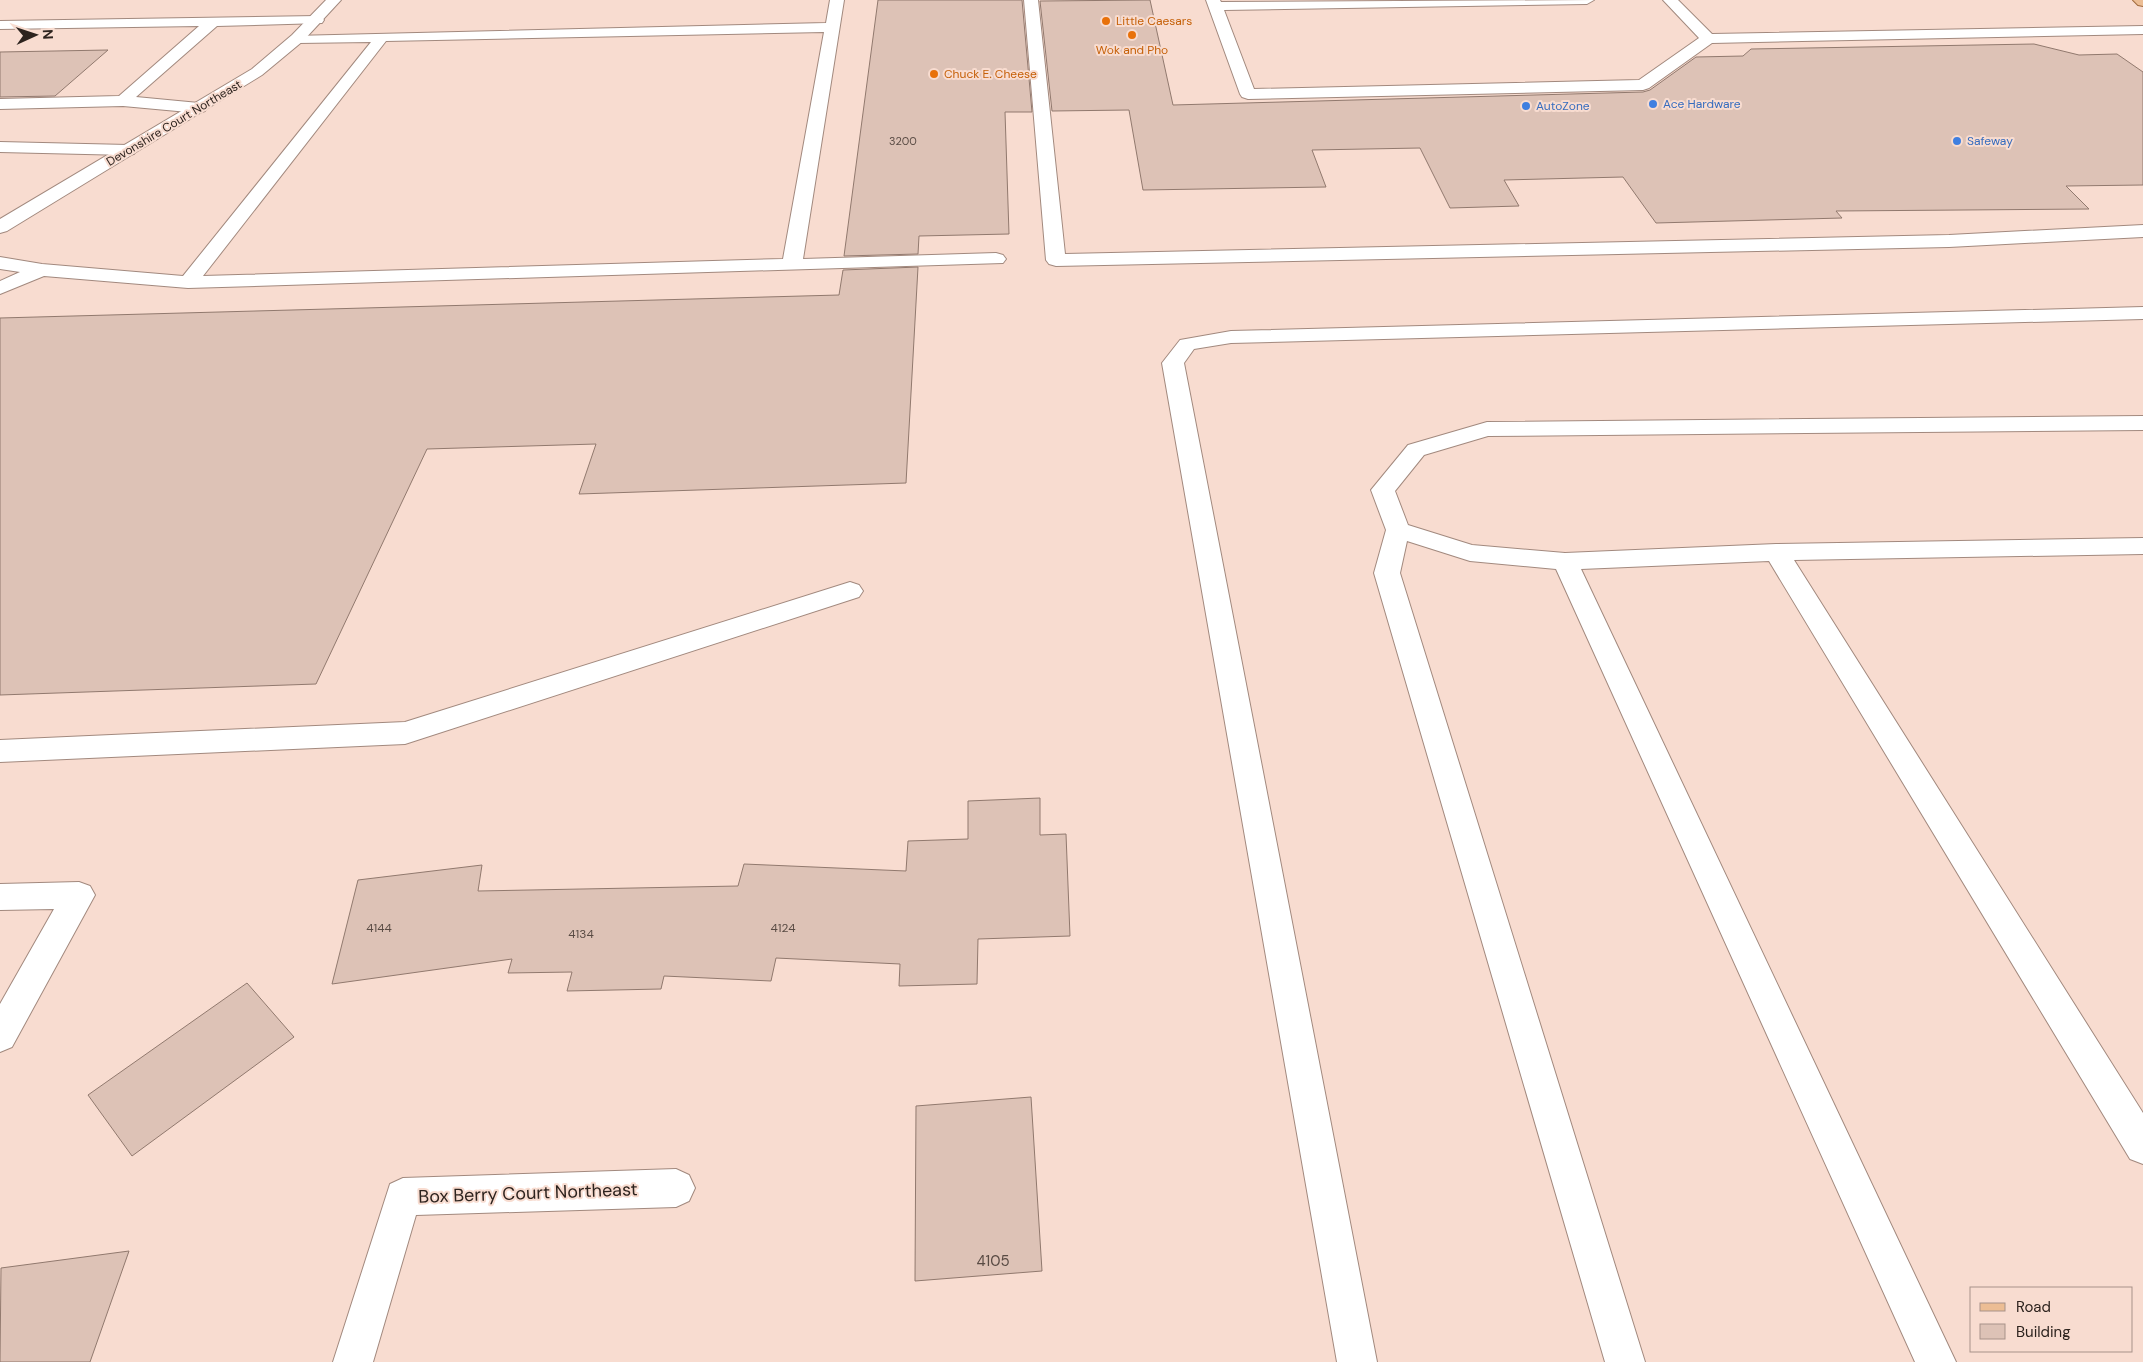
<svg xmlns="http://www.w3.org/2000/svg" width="2143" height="1362" font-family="'DM Sans',sans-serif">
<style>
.building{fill:#ddc2b6;stroke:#91796e}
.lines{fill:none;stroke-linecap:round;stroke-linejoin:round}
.service-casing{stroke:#a2897e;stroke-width:2}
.minor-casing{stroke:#a2897e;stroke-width:2}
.primary-casing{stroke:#a16a3c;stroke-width:2}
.service{fill:#fff;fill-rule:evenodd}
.minor{fill:#fff;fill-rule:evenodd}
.primary{fill:#ecbd94;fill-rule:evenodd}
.food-dot{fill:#e8710a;stroke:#f8dcd0;stroke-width:2}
.shop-dot{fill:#3f7fe0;stroke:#f8dcd0;stroke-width:2}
.labels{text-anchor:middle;stroke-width:4;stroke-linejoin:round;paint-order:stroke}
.far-number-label{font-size:11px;fill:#594b44}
.far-food-label{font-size:12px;fill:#c56008;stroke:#f8dcd0;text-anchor:start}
.far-shop-label{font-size:12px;fill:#366cbe;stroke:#f8dcd0;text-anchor:start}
.far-street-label{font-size:12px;fill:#2d231e;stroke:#f8dcd0}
.number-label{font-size:12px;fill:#594b44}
.near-number-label{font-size:15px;fill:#594b44}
.near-street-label{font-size:18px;fill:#2d231e;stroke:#f8dcd0}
</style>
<rect width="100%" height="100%" fill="#f8dcd0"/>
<!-- building -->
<path class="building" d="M 878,0 L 1022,0 L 1032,112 L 1005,112 L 1009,234 L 919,236 L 918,254 L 844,256 Z
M 1150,0 L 1173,105 L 1643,92 L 1650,90 L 1696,57 L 1743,56 L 1751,49 L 2034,44 L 2079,55 L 2117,54 L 2143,72 L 2143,185 L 2066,186 L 2089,209 L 1836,211 L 1842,218 L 1656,223 L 1623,177 L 1504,180 L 1519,206 L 1450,208 L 1420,148 L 1312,150 L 1326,187 L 1143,190 L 1129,110 L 1052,111 L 1040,1 Z
M 108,50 L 55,96 L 0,97 L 0,52 Z
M 918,267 L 906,483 L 579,494 L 596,444 L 427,449 L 316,684 L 0,695 L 0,318 L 839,295 L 843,270 Z
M 1040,798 L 1040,835 L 1066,834 L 1070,936 L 978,939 L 977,984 L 899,986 L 900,964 L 776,958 L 771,981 L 664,976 L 661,989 L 567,991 L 572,972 L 508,973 L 512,959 L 332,984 L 358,880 L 482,865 L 478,891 L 738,886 L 744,864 L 906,871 L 908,841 L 968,839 L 968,801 Z
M 247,983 L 294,1037 L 132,1156 L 88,1095 Z
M 1031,1097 L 1042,1271 L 915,1281 L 916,1106 Z
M 129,1251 L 90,1362 L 0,1362 L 1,1268 Z"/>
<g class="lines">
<defs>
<path id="service" d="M 830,0 L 844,0 L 803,259 L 996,253 L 1003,255 L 1006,259 L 1003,263 L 188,288 L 44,276 L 0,294 L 0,281 L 20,272 L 0,269 L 0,257 L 42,264 L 183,276 L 371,42 L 298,43 L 293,42 L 291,39 L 293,36 L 826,23 ZM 824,32 L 783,259 L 203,276 L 386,41 Z
M 1024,0 L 1038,0 L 1065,254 L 1949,235 L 2143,225 L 2143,237 L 1949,247 L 1056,266 L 1049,264 L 1046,260 Z
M 1206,0 L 1220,0 L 1221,2 L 1594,0 L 1587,4 L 1224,10 L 1254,89 L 1639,80 L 1699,38 L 1663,0 L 1678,0 L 1712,34 L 2143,26 L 2143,34 L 1712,43 L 1649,88 L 1643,90 L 1248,99 L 1242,97 L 1240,94 Z
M 317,16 L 322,17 L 324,20 L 322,23 L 217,26 L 136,97 L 199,103 L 205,105 L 207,108 L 205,111 L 199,113 L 123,106 L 0,109 L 0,99 L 119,96 L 199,26 L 0,29 L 0,21 Z
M 0,142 L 128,145 L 134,146 L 136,150 L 134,154 L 128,155 L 0,152 Z
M 2143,307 L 2143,319 L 1231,343 L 1194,349 L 1184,363 L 1377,1362 L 1337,1362 L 1162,363 L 1180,340 L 1231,331 Z
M 2143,416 L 2143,430 L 1488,436 L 1424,455 L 1395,491 L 1408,525 L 1472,545 L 1565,553 L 1776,544 L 2143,538 L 2143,554 L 1794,560 L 2143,1113 L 2143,1164 L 2130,1159 L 1769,561 L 1581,569 L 1956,1362 L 1915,1362 L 1556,569 L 1470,561 L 1407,541 L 1400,573 L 1645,1362 L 1605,1362 L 1374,573 L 1386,530 L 1371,490 L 1408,445 L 1487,422 Z
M 850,582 L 859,585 L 863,591 L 859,597 L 405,744 L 0,762 L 0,740 L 405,722 Z
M 79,882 L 90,886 L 95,895 L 12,1047 L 0,1052 L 0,1004 L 54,909 L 0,910 L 0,884 Z"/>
<path id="minor" d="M 326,0 L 341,0 L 303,41 L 262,75 L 7,231 L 0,233 L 0,219 L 252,69 L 292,35 Z
M 676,1169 L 689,1175 L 695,1188 L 689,1201 L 676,1207 L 416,1215 L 373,1362 L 333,1362 L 390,1184 L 403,1178 Z"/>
<path id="primary" d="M 2133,0 L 2143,0 L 2143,6 L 2138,5 Z"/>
</defs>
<!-- service casing -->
<use href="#service" class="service-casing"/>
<!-- minor casing -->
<use href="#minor" class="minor-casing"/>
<!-- primary casing -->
<use href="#primary" class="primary-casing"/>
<!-- service -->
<use href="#service" class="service"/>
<!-- minor -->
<use href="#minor" class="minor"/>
<!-- primary -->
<use href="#primary" class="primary"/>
</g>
<!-- markers -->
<g class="food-dot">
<circle cx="1106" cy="21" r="5"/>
<circle cx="1132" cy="35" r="5"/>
<circle cx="934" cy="74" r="5"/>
</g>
<g class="shop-dot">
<circle cx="1653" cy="104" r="5"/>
<circle cx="1526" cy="106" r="5"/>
<circle cx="1957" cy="141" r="5"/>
</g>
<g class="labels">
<!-- far-number labels -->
<g class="far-number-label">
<text x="903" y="145">3200</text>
</g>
<!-- far-food labels -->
<g class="far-food-label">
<text x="1116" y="25">Little Caesars</text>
<text x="1132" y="54" text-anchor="middle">Wok and Pho</text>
<text x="944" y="78">Chuck E. Cheese</text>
</g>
<!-- far-shop labels -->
<g class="far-shop-label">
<text x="1663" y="108">Ace Hardware</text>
<text x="1536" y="110">AutoZone</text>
<text x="1967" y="145">Safeway</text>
</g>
<!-- far-street labels -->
<g class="far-street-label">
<text transform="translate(174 123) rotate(-31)" y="4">Devonshire Court Northeast</text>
</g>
<!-- number labels -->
<g class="number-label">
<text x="379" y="932">4144</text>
<text x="783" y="932">4124</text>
<text x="581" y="938">4134</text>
</g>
<!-- near-number labels -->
<g class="near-number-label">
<text x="993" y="1266">4105</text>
</g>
<!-- near-street labels -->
<g class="near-street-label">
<text transform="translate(528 1193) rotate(-2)" y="6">Box Berry Court Northeast</text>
</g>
</g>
<!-- legend -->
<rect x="1970" y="1287" width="162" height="65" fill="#f8dcd0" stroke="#a79289"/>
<rect x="1980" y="1303" width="25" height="8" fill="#ecbd94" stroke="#a79289"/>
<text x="2016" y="1312" font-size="15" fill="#2d231e">Road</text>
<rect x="1980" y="1324" width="25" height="15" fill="#ddc2b6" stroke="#a79289"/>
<text x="2016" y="1337" font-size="15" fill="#2d231e">Building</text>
<!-- north arrow -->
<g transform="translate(35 35) rotate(87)" stroke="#f8dcd0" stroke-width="4" paint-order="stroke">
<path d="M0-4L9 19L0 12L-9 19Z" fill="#2d231e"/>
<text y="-8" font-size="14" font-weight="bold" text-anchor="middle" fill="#2d231e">N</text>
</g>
</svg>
